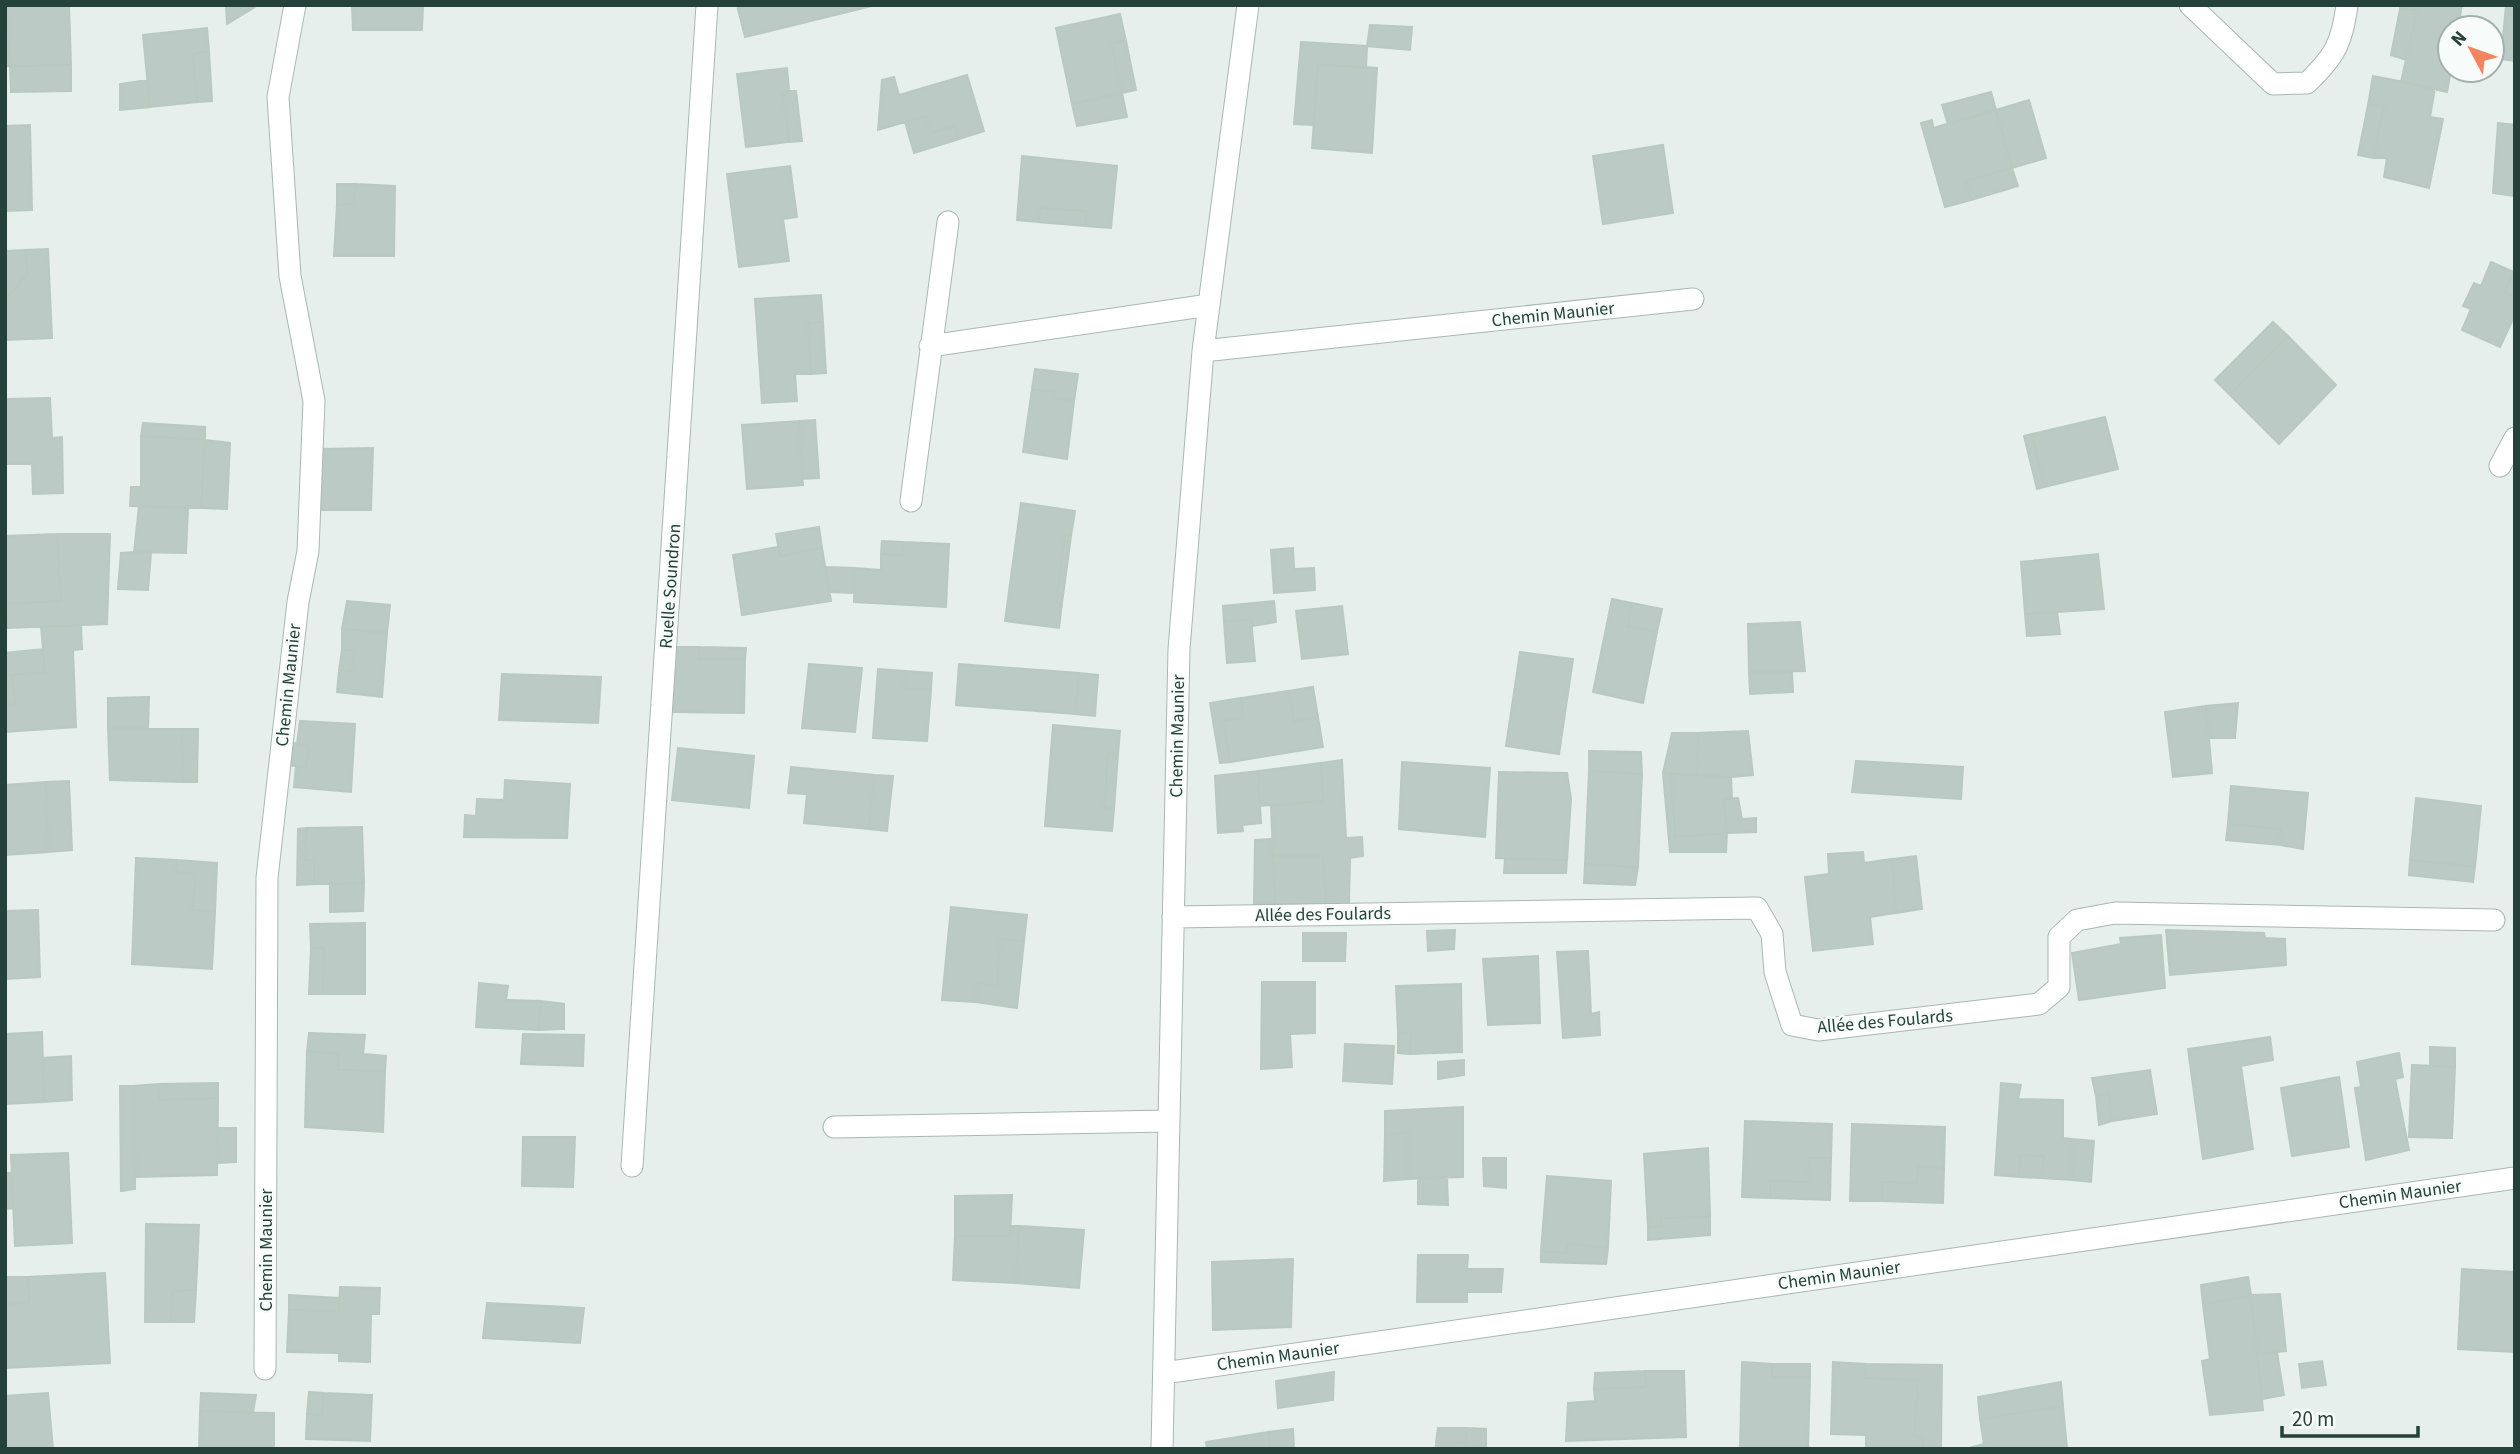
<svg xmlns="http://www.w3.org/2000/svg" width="2520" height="1454" font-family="'Source Sans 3',sans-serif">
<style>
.building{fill:#bbcac4;stroke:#b8c9c2;stroke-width:2}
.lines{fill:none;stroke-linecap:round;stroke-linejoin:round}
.street-casing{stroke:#a8b8b2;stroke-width:23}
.street{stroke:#fff;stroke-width:21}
.labels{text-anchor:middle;stroke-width:5;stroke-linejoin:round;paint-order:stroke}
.street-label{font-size:18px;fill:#24423a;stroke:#f7fbf9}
</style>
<rect width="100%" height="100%" fill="#e6efeb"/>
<!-- building -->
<path class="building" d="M 5,5 L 7,5 L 10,66 L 5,66 Z
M 7,5 L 69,5 L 71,65 L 10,66 Z
M 226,5 L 258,5 L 227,24 Z
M 352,5 L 423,5 L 422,30 L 353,30 Z
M 737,5 L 876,5 L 745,37 Z
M 2401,5 L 2462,5 L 2458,28 L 2450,28 L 2451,70 L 2447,92 L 2401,82 L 2417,10 L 2400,9 Z
M 2506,5 L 2515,5 L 2515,61 L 2501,59 Z
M 2400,9 L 2417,10 L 2406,60 L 2391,55 Z
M 1120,14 L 1126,41 L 1111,43 L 1122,93 L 1072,104 L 1056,28 Z
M 1370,25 L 1412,27 L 1410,50 L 1367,46 Z
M 207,28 L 209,51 L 193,54 L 197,102 L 150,107 L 143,35 Z
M 1126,41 L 1136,90 L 1122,93 L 1111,43 Z
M 1301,42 L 1367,46 L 1366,68 L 1318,64 L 1313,125 L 1294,124 Z
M 209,51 L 212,101 L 197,102 L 193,54 Z
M 1318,64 L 1377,68 L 1372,153 L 1312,148 Z
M 71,65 L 71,91 L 11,92 L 10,66 Z
M 787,68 L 789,91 L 782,93 L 789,142 L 746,147 L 737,74 Z
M 967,75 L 984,131 L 959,139 L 955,126 L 931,133 L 926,116 L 878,130 L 882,80 L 894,77 L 899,95 Z
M 2373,76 L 2435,88 L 2430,117 L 2443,119 L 2429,188 L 2384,177 L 2387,158 L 2374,158 L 2384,106 L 2368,105 Z
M 148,80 L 150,107 L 120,110 L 120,84 Z
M 789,91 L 796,91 L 802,141 L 789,142 L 782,93 Z
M 1991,92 L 1996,110 L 1948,124 L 1942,105 Z
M 1122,93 L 1127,117 L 1077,126 L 1072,104 Z
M 2029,100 L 2046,158 L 2012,168 L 1996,110 Z
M 2368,105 L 2384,106 L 2374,158 L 2358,155 Z
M 1996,110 L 2012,168 L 1966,181 L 1971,200 L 1945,207 L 1921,123 L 1932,120 L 1933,128 Z
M 926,116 L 931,133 L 955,126 L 959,139 L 914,153 L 905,122 Z
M 2498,123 L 2515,125 L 2515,196 L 2493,193 Z
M 30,125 L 32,210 L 5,211 L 5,126 Z
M 1663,145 L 1673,213 L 1603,224 L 1593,156 Z
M 1022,156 L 1117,166 L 1111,228 L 1085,226 L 1086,211 L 1040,208 L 1038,222 L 1017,220 Z
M 790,166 L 797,217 L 783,219 L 789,261 L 739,267 L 727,174 Z
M 2012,168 L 2018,186 L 1971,200 L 1966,181 Z
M 337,184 L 356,184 L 354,204 L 337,205 Z
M 356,184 L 395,186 L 394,256 L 334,256 L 337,205 L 354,204 Z
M 1040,208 L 1086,211 L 1085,226 L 1038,222 Z
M 48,249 L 52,338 L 5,340 L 5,301 L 28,273 L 25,250 Z
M 25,250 L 28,273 L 5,301 L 5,251 Z
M 2491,262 L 2514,272 L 2504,293 L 2515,298 L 2515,315 L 2500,347 L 2462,330 L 2471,309 L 2463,306 L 2474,283 L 2481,286 Z
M 2514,272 L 2515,273 L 2515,298 L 2504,293 Z
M 821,295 L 823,322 L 808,323 L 811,374 L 795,374 L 797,401 L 762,403 L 755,299 Z
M 823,322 L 826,373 L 811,374 L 808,323 Z
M 2273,322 L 2288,336 L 2230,395 L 2215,380 Z
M 2288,336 L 2336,385 L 2279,444 L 2230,395 Z
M 1035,369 L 1078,374 L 1074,401 L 1054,398 L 1055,392 L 1032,389 Z
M 1032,389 L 1055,392 L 1054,398 L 1074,401 L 1067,459 L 1023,452 Z
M 50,398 L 52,438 L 62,437 L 63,493 L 33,494 L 32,464 L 5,464 L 5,399 Z
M 2105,417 L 2118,469 L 2044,487 L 2032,434 Z
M 815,420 L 819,478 L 802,479 L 799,421 Z
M 799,421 L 803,485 L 747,489 L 742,425 Z
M 143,423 L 205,427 L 205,440 L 141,436 Z
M 2032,434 L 2044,487 L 2037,489 L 2024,436 Z
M 141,436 L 205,440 L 201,508 L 130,506 L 131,487 L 141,487 Z
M 205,440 L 230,443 L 227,509 L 201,508 Z
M 373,448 L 371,510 L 317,510 L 318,449 Z
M 1021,503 L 1075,511 L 1071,536 L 1065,535 L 1056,603 L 1062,603 L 1059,628 L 1005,621 Z
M 139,506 L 188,508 L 186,553 L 134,552 Z
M 819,527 L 822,548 L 780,556 L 776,534 Z
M 57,534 L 61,601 L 6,604 L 5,536 Z
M 57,534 L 110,534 L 107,624 L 8,628 L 6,604 L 61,601 Z
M 1065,535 L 1071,536 L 1062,603 L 1056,603 Z
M 882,541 L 903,542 L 903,555 L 881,554 Z
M 903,542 L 949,544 L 946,607 L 854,602 L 855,568 L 881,570 L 881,554 L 903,555 Z
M 778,547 L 780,556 L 822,548 L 831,601 L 742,615 L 733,555 Z
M 1293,548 L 1294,569 L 1314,568 L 1315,590 L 1274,593 L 1271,550 Z
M 134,552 L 151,553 L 148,590 L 118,589 L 121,553 Z
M 2098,554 L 2104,609 L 2025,614 L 2021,562 Z
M 825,567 L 855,568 L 854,593 L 829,592 Z
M 1612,599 L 1632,603 L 1628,626 L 1657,632 L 1643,703 L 1593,692 Z
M 347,601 L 390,605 L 387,633 L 342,629 Z
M 1274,601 L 1276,622 L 1252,626 L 1251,619 L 1224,622 L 1223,606 Z
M 1632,603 L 1662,609 L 1657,632 L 1628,626 Z
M 1342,606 L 1348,654 L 1302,659 L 1296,611 Z
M 2057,612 L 2060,634 L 2027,636 L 2025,614 Z
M 1251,619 L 1255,661 L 1227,663 L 1224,622 Z
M 1800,622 L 1805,671 L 1749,672 L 1748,624 Z
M 81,625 L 82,649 L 73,650 L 76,727 L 5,732 L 5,704 L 15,704 L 12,675 L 45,672 L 41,627 Z
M 342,629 L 387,633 L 382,697 L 337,692 L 339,670 L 352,671 L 354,650 L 342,650 Z
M 674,647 L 700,647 L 699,659 L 745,659 L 744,713 L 672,712 Z
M 700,647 L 746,648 L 745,659 L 699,659 Z
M 43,649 L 45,672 L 12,675 L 15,704 L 5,704 L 5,653 Z
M 342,650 L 354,650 L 352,671 L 339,670 Z
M 1520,652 L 1573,659 L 1559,754 L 1506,746 Z
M 809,664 L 862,668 L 855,732 L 802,728 Z
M 959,664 L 1079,673 L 1075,714 L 956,705 Z
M 878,669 L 905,671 L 904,688 L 931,690 L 927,741 L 873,738 Z
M 905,671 L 932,673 L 931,690 L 904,688 Z
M 1749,672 L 1792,672 L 1793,692 L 1750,694 Z
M 1079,673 L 1098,675 L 1095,716 L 1075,714 Z
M 502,674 L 601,677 L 598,723 L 499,720 Z
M 1313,687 L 1318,717 L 1294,721 L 1288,691 Z
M 1288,691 L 1294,721 L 1318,717 L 1323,747 L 1230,762 L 1223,721 L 1244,718 L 1241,698 Z
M 149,697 L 148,728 L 108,728 L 108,698 Z
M 1241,698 L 1244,718 L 1223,721 L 1230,762 L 1220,763 L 1210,703 Z
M 2238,703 L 2235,738 L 2208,738 L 2206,706 Z
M 2206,706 L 2212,773 L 2173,777 L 2165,712 Z
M 300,721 L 355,724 L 351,792 L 294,787 L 296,767 L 306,767 L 309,746 L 297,744 Z
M 1053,725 L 1120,731 L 1118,754 L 1108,753 L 1104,807 L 1114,809 L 1112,831 L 1045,826 Z
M 108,728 L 182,729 L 183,782 L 110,780 Z
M 182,729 L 198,729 L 197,782 L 183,782 Z
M 1748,731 L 1753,775 L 1731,777 L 1697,775 L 1698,733 Z
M 1672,733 L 1698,733 L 1697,775 L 1663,773 Z
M 289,742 L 309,746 L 306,767 L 286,765 Z
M 678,748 L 754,756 L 749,808 L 672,800 Z
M 1589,751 L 1641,752 L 1642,774 L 1589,771 Z
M 1108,753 L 1118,754 L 1114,809 L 1104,807 Z
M 1342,760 L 1346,838 L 1362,837 L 1363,856 L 1350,858 L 1349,904 L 1326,904 L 1323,856 L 1273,856 L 1271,806 L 1323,801 L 1321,763 Z
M 1856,761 L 1963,767 L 1961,799 L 1852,792 Z
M 1402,762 L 1490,768 L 1485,837 L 1399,829 Z
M 1321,763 L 1323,801 L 1260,806 L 1258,771 Z
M 791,767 L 874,775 L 869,829 L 804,823 L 807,794 L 788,793 Z
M 1258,771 L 1261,823 L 1242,825 L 1243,831 L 1218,833 L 1215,776 Z
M 1589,771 L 1642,774 L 1638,867 L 1585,864 Z
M 1499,772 L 1567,773 L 1571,799 L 1567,860 L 1496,858 Z
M 1663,773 L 1671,774 L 1675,837 L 1727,833 L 1726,852 L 1670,852 Z
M 1671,774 L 1731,777 L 1732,799 L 1724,799 L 1727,833 L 1675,837 Z
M 874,775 L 893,776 L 887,831 L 869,829 Z
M 505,780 L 570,784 L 567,838 L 464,837 L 465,815 L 476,816 L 477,799 L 504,800 Z
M 69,781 L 72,850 L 48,852 L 46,782 Z
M 46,782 L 48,852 L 5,855 L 5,785 Z
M 2231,786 L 2308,793 L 2303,849 L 2280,845 L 2281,829 L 2228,824 Z
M 1738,798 L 1742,819 L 1756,818 L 1756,832 L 1727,833 L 1724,799 Z
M 2416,798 L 2481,806 L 2475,867 L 2410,860 Z
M 2228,824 L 2281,829 L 2280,845 L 2226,840 Z
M 362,827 L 364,883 L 314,884 L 314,860 L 305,860 L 306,828 Z
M 306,828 L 305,860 L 314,860 L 314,884 L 297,885 L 298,829 Z
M 1272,839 L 1275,904 L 1254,904 L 1255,840 Z
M 1863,852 L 1864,863 L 1892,859 L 1896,913 L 1870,917 L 1873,944 L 1813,951 L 1805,877 L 1829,874 L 1828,854 Z
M 1273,856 L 1323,856 L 1326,904 L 1275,904 Z
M 1916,856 L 1922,909 L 1896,913 L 1892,859 Z
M 136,858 L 177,860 L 176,872 L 196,873 L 192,910 L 215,912 L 212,969 L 132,964 Z
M 1505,858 L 1567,860 L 1566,873 L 1504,873 Z
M 177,860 L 217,863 L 215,912 L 192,910 L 196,873 L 176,872 Z
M 2410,860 L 2475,867 L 2473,882 L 2409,875 Z
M 1585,864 L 1638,867 L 1635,885 L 1584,883 Z
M 364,883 L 363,911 L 330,912 L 330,884 Z
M 951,907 L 1027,915 L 1024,941 L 1000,939 L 997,986 L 977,983 L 975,1002 L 942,1000 Z
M 38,910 L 40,977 L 5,979 L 5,911 Z
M 365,923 L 365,994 L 323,994 L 324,948 L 311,948 L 310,924 Z
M 1455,930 L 1454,949 L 1428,951 L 1427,931 Z
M 2166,930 L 2264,933 L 2265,938 L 2285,939 L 2286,965 L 2170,975 Z
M 1303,933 L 1346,933 L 1345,961 L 1303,961 Z
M 2161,935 L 2165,988 L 2079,1000 L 2072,953 L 2121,944 L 2120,938 Z
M 1000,939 L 1024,941 L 1017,1008 L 975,1002 L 977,983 L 997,986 Z
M 311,948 L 324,948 L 323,994 L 309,994 Z
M 1588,951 L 1591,1014 L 1599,1012 L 1600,1035 L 1563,1038 L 1557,952 Z
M 1538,956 L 1540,1023 L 1488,1025 L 1483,959 Z
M 1262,982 L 1315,982 L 1315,1033 L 1290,1034 L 1292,1067 L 1261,1069 Z
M 479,983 L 508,986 L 506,1000 L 541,1001 L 538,1030 L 476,1027 Z
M 1461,984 L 1462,1052 L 1410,1054 L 1411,1033 L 1398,1033 L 1396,986 Z
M 541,1001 L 564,1004 L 564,1029 L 538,1030 Z
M 42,1032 L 44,1102 L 5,1104 L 5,1034 Z
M 309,1033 L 365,1035 L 363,1054 L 386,1056 L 385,1071 L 338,1070 L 339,1054 L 307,1051 Z
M 1398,1033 L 1411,1033 L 1410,1054 L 1398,1053 Z
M 523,1034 L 584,1035 L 583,1066 L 521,1064 Z
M 2270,1037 L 2273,1060 L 2241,1066 L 2253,1149 L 2203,1159 L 2188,1049 Z
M 1345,1044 L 1394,1046 L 1392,1084 L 1343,1081 Z
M 2430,1047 L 2455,1048 L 2455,1067 L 2430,1066 Z
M 307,1051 L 339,1054 L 338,1070 L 385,1071 L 383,1132 L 305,1127 Z
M 2399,1053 L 2403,1077 L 2395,1079 L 2409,1150 L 2366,1160 L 2355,1088 L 2361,1087 L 2357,1062 Z
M 71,1056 L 72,1100 L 44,1102 L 43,1058 Z
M 1464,1060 L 1464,1075 L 1438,1079 L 1438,1062 Z
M 2412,1065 L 2455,1067 L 2452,1138 L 2409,1137 Z
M 2150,1070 L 2157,1114 L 2112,1121 L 2109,1094 L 2096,1096 L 2092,1078 Z
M 2339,1077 L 2349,1147 L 2292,1156 L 2281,1088 Z
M 218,1083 L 218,1098 L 159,1100 L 158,1084 Z
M 2001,1083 L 2021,1085 L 2018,1099 L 2063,1100 L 2063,1138 L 2071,1139 L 2073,1180 L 2041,1178 L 2044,1156 L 2020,1155 L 2019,1177 L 1995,1175 Z
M 158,1084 L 159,1100 L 218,1098 L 217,1175 L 136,1177 L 134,1086 Z
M 120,1086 L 134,1086 L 135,1189 L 121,1191 Z
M 2109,1094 L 2112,1121 L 2099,1125 L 2096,1096 Z
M 1463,1107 L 1463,1177 L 1408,1179 L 1408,1132 L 1385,1135 L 1385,1111 Z
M 1745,1121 L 1832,1124 L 1831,1158 L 1809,1158 L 1808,1182 L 1770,1181 L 1770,1198 L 1742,1197 Z
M 1852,1124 L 1945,1127 L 1944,1168 L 1917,1167 L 1917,1183 L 1883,1182 L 1882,1201 L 1850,1201 Z
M 217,1128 L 236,1128 L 236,1162 L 218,1163 Z
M 1408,1132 L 1408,1179 L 1384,1181 L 1385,1135 Z
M 523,1137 L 575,1137 L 573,1187 L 522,1186 Z
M 2071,1139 L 2094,1141 L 2091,1182 L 2073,1180 Z
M 1708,1148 L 1710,1217 L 1661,1218 L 1662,1226 L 1648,1227 L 1644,1154 Z
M 68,1153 L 72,1243 L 15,1246 L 11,1155 Z
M 2020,1155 L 2044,1156 L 2041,1178 L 2019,1177 Z
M 1483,1158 L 1506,1158 L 1506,1188 L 1484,1186 Z
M 1809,1158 L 1831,1158 L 1830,1200 L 1770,1198 L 1770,1181 L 1808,1182 Z
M 1917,1167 L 1944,1168 L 1943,1203 L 1882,1201 L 1883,1182 L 1917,1183 Z
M 12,1172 L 13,1208 L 5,1209 L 5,1173 Z
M 1547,1176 L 1611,1181 L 1608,1248 L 1567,1243 L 1566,1253 L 1541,1251 Z
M 1447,1177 L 1448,1205 L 1418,1204 L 1418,1178 Z
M 1012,1195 L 1010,1236 L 955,1236 L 955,1196 Z
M 1710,1217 L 1710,1235 L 1648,1240 L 1648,1227 L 1662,1226 L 1661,1218 Z
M 146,1224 L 199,1225 L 196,1290 L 173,1291 L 171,1322 L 145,1322 Z
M 1011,1226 L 1020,1226 L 1015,1283 L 953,1280 L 955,1236 L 1010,1236 Z
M 1020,1226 L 1084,1230 L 1079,1288 L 1015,1283 Z
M 1567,1243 L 1608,1248 L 1606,1264 L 1541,1262 L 1541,1251 L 1566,1253 Z
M 1418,1255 L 1468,1255 L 1467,1269 L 1503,1269 L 1501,1292 L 1467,1292 L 1467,1302 L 1417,1302 Z
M 1293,1259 L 1291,1327 L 1213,1330 L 1212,1262 Z
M 2462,1269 L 2515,1272 L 2515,1352 L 2458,1349 Z
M 105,1273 L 110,1363 L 5,1368 L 5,1305 L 29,1302 L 28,1277 Z
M 5,1277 L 28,1277 L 29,1302 L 5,1305 Z
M 2248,1277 L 2251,1295 L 2203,1305 L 2201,1285 Z
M 340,1287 L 380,1288 L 379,1314 L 371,1314 L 370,1362 L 339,1361 L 339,1353 L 287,1352 L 289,1310 L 339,1311 Z
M 196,1290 L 194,1322 L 171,1322 L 173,1291 Z
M 2280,1294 L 2286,1351 L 2257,1354 L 2251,1295 Z
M 289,1295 L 339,1298 L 339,1311 L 289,1310 Z
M 2251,1295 L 2263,1410 L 2210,1415 L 2202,1361 L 2210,1359 L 2203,1305 Z
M 487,1303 L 584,1308 L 580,1343 L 483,1338 Z
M 2277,1352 L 2284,1395 L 2262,1399 L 2257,1354 Z
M 2322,1361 L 2326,1385 L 2302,1388 L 2299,1364 Z
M 1742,1362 L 1772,1364 L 1772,1377 L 1810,1377 L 1808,1449 L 1740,1449 Z
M 1833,1362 L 1865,1364 L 1865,1378 L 1918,1380 L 1914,1436 L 1923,1437 L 1923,1449 L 1866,1449 L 1866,1435 L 1831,1434 Z
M 1772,1364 L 1810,1364 L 1810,1377 L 1772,1377 Z
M 1865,1364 L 1942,1365 L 1941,1449 L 1923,1449 L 1923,1437 L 1914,1436 L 1918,1380 L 1865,1378 Z
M 1645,1371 L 1684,1371 L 1686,1437 L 1566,1441 L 1568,1403 L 1595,1401 L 1594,1389 L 1646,1387 Z
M 1645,1371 L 1646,1387 L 1594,1389 L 1595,1373 Z
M 1334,1372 L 1333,1400 L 1278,1408 L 1276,1381 Z
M 2061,1382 L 2063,1406 L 1980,1419 L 1978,1397 Z
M 309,1392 L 323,1393 L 322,1415 L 307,1414 Z
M 48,1393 L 53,1449 L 5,1449 L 5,1396 Z
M 201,1393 L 256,1395 L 253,1412 L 200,1411 Z
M 323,1393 L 372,1395 L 370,1441 L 306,1439 L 307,1414 L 322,1415 Z
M 2063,1406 L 2067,1449 L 1965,1449 L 1984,1444 L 1980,1419 Z
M 200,1411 L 274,1413 L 274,1449 L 199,1449 Z
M 1438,1428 L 1466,1428 L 1467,1443 L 1436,1442 Z
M 1466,1428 L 1486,1429 L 1486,1449 L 1436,1449 L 1436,1442 L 1467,1443 Z
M 1293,1429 L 1294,1449 L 1270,1449 L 1269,1432 Z
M 1269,1432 L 1270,1449 L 1207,1449 L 1206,1442 Z"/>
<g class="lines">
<defs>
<path id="street" d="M 2190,5 L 2273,84 L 2307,83 C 2334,57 2342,44 2347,5
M 930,346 L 1209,305
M 1203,351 L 1693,299
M 2500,466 L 2515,438
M 911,501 L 948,222
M 1173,917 L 1757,908 L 1772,934 L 1775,972 L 1792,1025 L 1818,1030 L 2039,1004 L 2059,987 L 2059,937 L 2077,920 L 2115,913 L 2494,920
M 834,1127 L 1169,1121
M 632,1166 L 707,5
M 265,1369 L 267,878 L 298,602 L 308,551 L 314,401 L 290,276 L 278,97 L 295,5
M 1164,1373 L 2515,1178
M 1162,1449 L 1179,649 L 1203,351 L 1248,5"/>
</defs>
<!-- street casing -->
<use href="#street" class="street-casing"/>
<!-- street -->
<use href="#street" class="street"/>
</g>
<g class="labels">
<!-- street labels -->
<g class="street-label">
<text transform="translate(1553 314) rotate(-6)" y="6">Chemin Maunier</text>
<text transform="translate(670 586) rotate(-86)" y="6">Ruelle Soundron</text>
<text transform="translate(288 685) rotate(-84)" y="6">Chemin Maunier</text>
<text transform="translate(1177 736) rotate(-89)" y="6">Chemin Maunier</text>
<text transform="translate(1323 914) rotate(-1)" y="6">Allée des Foulards</text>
<text transform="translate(1885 1021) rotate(-5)" y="6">Allée des Foulards</text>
<text transform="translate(2400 1194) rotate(-8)" y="6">Chemin Maunier</text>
<text transform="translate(266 1250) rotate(-90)" y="6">Chemin Maunier</text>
<text transform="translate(1839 1275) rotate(-8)" y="6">Chemin Maunier</text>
<text transform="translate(1278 1356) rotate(-8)" y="6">Chemin Maunier</text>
</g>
</g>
<!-- border -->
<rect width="2520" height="1454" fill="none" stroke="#24423a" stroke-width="14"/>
<!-- north arrow -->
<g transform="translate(2471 49) rotate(311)"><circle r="33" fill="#f7fbf9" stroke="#a3b1ad" stroke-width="2"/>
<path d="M0-5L12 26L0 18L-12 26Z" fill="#f4845f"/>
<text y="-10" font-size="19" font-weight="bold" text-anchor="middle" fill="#24423a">N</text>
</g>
<!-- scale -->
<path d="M2282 1426v10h136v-10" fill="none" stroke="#24423a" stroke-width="3.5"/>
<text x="2292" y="1426" font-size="21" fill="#24423a" stroke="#f7fbf9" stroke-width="5" paint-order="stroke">20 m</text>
</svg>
